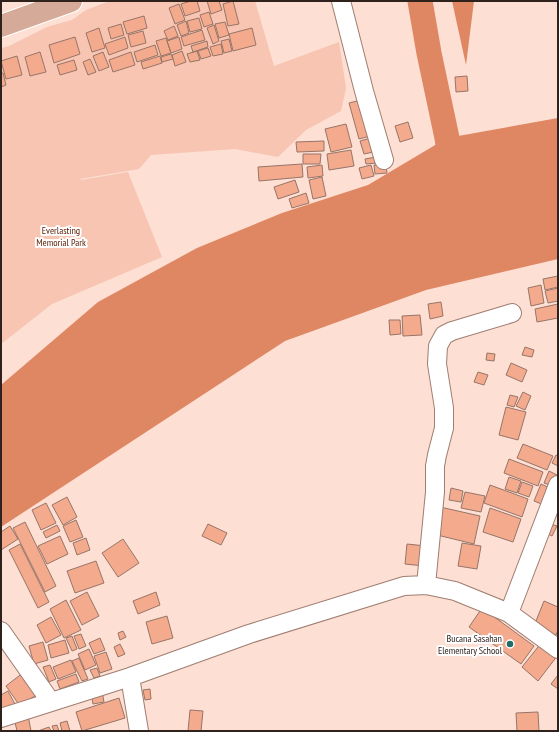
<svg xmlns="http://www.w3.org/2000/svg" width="559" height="732" font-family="'PT Sans Narrow',sans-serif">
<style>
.green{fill:#f7c5b2}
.water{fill:#df8663}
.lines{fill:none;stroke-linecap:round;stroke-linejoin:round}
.river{stroke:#df8663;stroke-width:25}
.building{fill:#f4aa8d;stroke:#977568}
.minor-casing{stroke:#9f7d70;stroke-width:20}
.major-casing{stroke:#fff;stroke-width:24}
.minor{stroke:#fff;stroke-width:18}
.major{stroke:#d6aa99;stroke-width:22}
.poi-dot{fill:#216c6a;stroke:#fff;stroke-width:1.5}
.labels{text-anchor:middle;stroke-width:4;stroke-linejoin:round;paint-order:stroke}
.park-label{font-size:10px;fill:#5a2208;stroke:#fff}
.poi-label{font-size:10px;fill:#2f211c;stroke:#fff;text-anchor:end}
</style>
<rect width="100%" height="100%" fill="#fddfd3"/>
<!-- green -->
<path class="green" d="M 129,1 L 255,1 L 274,66 L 339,42 L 346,88 L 341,111 L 306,130 L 278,157 L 235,149 L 151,155 L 139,169 L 80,179 L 81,180 L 128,172 L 162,257 L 52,304 L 1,344 L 1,48 L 9,46 L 47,27 L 72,20 L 86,10 L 107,2 L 127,2 Z"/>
<!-- water -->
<path class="water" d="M 452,1 L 474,1 L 466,65 Z
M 558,118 L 558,259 L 426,290 L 285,341 L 1,527 L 1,385 L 98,302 L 197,248 L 282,213 L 368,185 L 447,138 Z"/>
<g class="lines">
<!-- river -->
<path class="river" d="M 420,1 L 429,53 L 447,138 L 452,171"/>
</g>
<!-- building -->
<path class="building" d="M 191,1 L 197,1 L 200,11 L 185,16 L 181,4 Z
M 207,1 L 219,1 L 222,10 L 211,14 Z
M 233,1 L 239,24 L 228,26 L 223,4 Z
M 179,4 L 185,20 L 175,24 L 169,8 Z
M 209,12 L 213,24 L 204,27 L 200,15 Z
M 144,16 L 147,28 L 127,34 L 123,22 Z
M 199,18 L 202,29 L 190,32 L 187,21 Z
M 186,21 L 189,33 L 181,36 L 177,25 Z
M 225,22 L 229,35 L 219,38 L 215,24 Z
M 121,24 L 124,35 L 111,39 L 108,28 Z
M 214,25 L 219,41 L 213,44 L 207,28 Z
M 174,26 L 178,36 L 168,40 L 164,31 Z
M 99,28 L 105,48 L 92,52 L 86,33 Z
M 252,28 L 256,45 L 233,51 L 229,34 Z
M 202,30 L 205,40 L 184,46 L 181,37 Z
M 143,31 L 146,43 L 131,47 L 128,35 Z
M 75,37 L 80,54 L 54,63 L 49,45 Z
M 125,37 L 128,48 L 109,55 L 105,44 Z
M 179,37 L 182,49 L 171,53 L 167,41 Z
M 166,38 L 171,53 L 161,56 L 156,41 Z
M 229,39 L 232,51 L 224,53 L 221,41 Z
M 207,41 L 208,47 L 193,52 L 191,46 Z
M 221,44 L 223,54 L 213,56 L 210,47 Z
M 155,45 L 158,55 L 137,62 L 134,52 Z
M 208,48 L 211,56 L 201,59 L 198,51 Z
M 182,51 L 186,62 L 175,66 L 172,55 Z
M 197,51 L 200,60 L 190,62 L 187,54 Z
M 40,52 L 46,72 L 30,76 L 25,57 Z
M 103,52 L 109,67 L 99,71 L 93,56 Z
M 131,52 L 135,65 L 113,72 L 109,60 Z
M 171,54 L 173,59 L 162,62 L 161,57 Z
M 17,56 L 22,75 L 6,79 L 1,61 Z
M 160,56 L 162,63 L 143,69 L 141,62 Z
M 90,59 L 96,72 L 88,75 L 83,62 Z
M 74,60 L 77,70 L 60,75 L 57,65 Z
M 1,73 L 3,73 L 6,85 L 1,87 Z
M 467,76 L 468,91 L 456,92 L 455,77 Z
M 365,99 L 374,135 L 359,139 L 349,103 Z
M 408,122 L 413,138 L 400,142 L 395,126 Z
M 346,124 L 352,147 L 331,152 L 325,129 Z
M 374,137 L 378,151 L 364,154 L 360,141 Z
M 324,141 L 324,151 L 297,152 L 296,142 Z
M 351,150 L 354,166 L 329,170 L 327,154 Z
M 303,154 L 321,154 L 320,164 L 303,164 Z
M 376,157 L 377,163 L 366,164 L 365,159 Z
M 302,164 L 303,177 L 259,181 L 258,167 Z
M 322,165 L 323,176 L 308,178 L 307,167 Z
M 371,165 L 374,176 L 362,179 L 359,168 Z
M 374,165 L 386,165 L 387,173 L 375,174 Z
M 322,177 L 326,196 L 313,199 L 309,180 Z
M 295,180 L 299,192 L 278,199 L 274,187 Z
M 306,193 L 309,203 L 292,208 L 289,199 Z
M 558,276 L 558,287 L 545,290 L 543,279 Z
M 541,285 L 544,303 L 531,306 L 528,288 Z
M 558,288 L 558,301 L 548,303 L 545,291 Z
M 441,302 L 443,316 L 430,319 L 428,304 Z
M 558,304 L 558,318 L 537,322 L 535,309 Z
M 420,315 L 422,335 L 403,336 L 402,316 Z
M 389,320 L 400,320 L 401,334 L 390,335 Z
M 525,347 L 534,350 L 532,357 L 522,355 Z
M 487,353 L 495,354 L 494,361 L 486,360 Z
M 511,363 L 527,370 L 522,382 L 506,375 Z
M 478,372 L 488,375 L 484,385 L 474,382 Z
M 523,392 L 531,396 L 525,410 L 516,406 Z
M 510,395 L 518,397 L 514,407 L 507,405 Z
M 506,407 L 526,412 L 518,440 L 499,435 Z
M 523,444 L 553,456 L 547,470 L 517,458 Z
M 556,455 L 558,456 L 558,466 L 552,463 Z
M 509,459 L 543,472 L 538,486 L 504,473 Z
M 549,471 L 557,475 L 552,486 L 544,483 Z
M 509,477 L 521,481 L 517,493 L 505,489 Z
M 522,482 L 533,486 L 529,497 L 518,493 Z
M 541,484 L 552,489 L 544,505 L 534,501 Z
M 490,485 L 528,499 L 522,517 L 484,503 Z
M 451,488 L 463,491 L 461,502 L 449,500 Z
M 465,492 L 485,496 L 481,512 L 461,508 Z
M 67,497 L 77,517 L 63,525 L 52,505 Z
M 46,503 L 56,523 L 41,530 L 32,510 Z
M 440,507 L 480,516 L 474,544 L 433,534 Z
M 490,508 L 521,519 L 513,542 L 483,532 Z
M 76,520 L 83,537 L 70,542 L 63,526 Z
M 25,522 L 56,586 L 45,592 L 13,528 Z
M 208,524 L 227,533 L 221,545 L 202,536 Z
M 551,524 L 557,526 L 552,536 L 546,533 Z
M 57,525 L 60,531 L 46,538 L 43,532 Z
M 10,526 L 18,539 L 1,550 L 1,532 Z
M 60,536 L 68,554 L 47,564 L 38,546 Z
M 86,538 L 90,550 L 77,555 L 73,543 Z
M 123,539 L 139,563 L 118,577 L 102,553 Z
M 462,543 L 481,546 L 477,569 L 458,566 Z
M 20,544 L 49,602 L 38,608 L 9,550 Z
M 407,544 L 426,546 L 424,566 L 405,564 Z
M 96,561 L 104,583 L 75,593 L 67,571 Z
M 87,592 L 99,616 L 82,625 L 70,601 Z
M 156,592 L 160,605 L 138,614 L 133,601 Z
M 66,600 L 81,630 L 64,638 L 50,609 Z
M 544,601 L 558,607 L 558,630 L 556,635 L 534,626 Z
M 482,608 L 534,646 L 521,664 L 469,627 Z
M 167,616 L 173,638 L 152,644 L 146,622 Z
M 51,617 L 61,635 L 46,643 L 37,625 Z
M 123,631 L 126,637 L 120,640 L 118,633 Z
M 81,634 L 86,646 L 79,649 L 74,636 Z
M 72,636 L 77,649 L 72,651 L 66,638 Z
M 100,638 L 105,650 L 94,654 L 89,643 Z
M 65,640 L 69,653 L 51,658 L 48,645 Z
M 43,642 L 48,660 L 34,664 L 29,646 Z
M 542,642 L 558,655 L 538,681 L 522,667 Z
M 120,644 L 125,654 L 118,657 L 114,647 Z
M 89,649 L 96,665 L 85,670 L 78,654 Z
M 106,652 L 112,669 L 100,673 L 94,656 Z
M 79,658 L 88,679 L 82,681 L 72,661 Z
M 71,660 L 76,672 L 58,679 L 53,667 Z
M 50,665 L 56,679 L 49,682 L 43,667 Z
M 97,668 L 100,676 L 94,678 L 90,670 Z
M 24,672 L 39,693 L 20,706 L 6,686 Z
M 76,674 L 79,682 L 60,689 L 57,681 Z
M 558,675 L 558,689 L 551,684 Z
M 150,689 L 151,699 L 145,700 L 143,690 Z
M 8,691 L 16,706 L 1,711 L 1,695 Z
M 102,691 L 104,702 L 93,704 L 91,693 Z
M 119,698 L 125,718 L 82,731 L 76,712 Z
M 190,710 L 203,711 L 201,731 L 188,731 Z
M 538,712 L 539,731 L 517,731 L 516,713 Z
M 28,715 L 31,731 L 17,731 L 14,718 Z
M 67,721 L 70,731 L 62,731 L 60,723 Z
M 57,725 L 59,731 L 54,731 L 52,726 Z
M 49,727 L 51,731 L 38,731 Z"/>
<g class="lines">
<defs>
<path id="minor" d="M 341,1 L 364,91 L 384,160
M 426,585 L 435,492 L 435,466 L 437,455 L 444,428 L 444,408 L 437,364 L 438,346 L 444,335 L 452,331 L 512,313
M 509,613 L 558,485
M 1,631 L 51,702
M 130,677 L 139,731
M 1,718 L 130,677 L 249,634 L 404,586 L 426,585 L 455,591 L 509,613 L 558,649"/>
<path id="major" d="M 1,26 L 71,1"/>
</defs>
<!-- minor casing -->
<use href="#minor" class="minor-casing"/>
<!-- major casing -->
<use href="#major" class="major-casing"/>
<!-- minor -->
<use href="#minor" class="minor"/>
<!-- major -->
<use href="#major" class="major"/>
</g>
<!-- markers -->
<circle class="poi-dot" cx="510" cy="644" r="4"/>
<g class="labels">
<!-- park labels -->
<g class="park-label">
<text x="61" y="234">Everlasting<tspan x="61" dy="12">Memorial Park</tspan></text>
</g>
<!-- poi labels -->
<g class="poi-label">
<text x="502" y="642">Bucana Sasahan<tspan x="502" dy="12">Elementary School</tspan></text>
</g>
</g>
<!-- border -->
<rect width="559" height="732" fill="none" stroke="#2f211c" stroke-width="4"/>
</svg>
